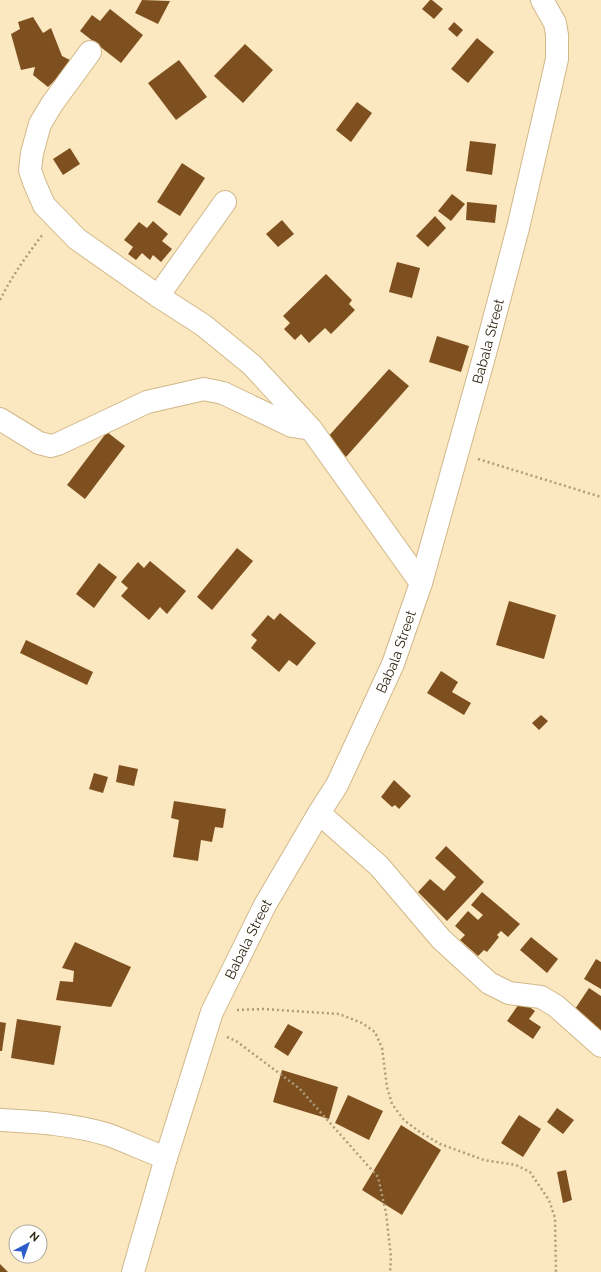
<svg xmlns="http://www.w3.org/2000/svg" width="601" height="1272" font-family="Raleway,sans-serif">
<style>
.building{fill:#7f501f}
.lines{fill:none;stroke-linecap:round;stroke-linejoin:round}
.minor-casing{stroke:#d1b888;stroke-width:24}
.path{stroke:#ac9c7c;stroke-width:2.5;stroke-dasharray:2 3;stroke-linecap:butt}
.minor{stroke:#fff;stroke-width:22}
.labels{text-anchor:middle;stroke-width:4;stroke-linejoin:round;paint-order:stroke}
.street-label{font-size:14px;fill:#2f2612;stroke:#fff}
</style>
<rect width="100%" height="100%" fill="#fbe7c0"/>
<!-- building -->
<path class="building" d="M 142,0 L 170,1 L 158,24 L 135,13 Z
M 430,0 L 432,0 L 443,9 L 434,19 L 422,9 Z
M 110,9 L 143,35 L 121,63 L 80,31 L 92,15 L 100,21 Z
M 33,17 L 43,33 L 51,28 L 62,56 L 76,63 L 62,83 L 55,80 L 48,87 L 33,75 L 35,67 L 21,70 L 11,34 L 20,29 L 18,22 Z
M 454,22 L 463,30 L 457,37 L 448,29 Z
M 477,38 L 494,52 L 468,83 L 451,69 Z
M 245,44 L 273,70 L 243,103 L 214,76 Z
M 179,60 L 207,97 L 176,120 L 148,83 Z
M 357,102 L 372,113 L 351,142 L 336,130 Z
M 470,141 L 496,144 L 492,175 L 466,171 Z
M 70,148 L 80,164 L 63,175 L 53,159 Z
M 182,163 L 205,178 L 180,216 L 157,202 Z
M 452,194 L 465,204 L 451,221 L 438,211 Z
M 467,202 L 497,205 L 495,223 L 466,220 Z
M 435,216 L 446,228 L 428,247 L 416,236 Z
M 282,220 L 294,234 L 278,247 L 266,234 Z
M 153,221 L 168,234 L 162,241 L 172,249 L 161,262 L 153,255 L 150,260 L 142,253 L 136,260 L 128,254 L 133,247 L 124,240 L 139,222 L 147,228 Z
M 397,262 L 420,268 L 412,298 L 389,292 Z
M 326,274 L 352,300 L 349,304 L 355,310 L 331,334 L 325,328 L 309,343 L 301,334 L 295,340 L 284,329 L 290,323 L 283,316 Z
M 437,336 L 469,346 L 461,372 L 429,362 Z
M 389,369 L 409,386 L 346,457 L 326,439 Z
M 107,432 L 125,446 L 85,499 L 67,485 Z
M 237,548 L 253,561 L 212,610 L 197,597 Z
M 150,561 L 186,591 L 167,614 L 160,607 L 149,620 L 121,596 L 128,588 L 121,582 L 138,562 L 144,568 Z
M 99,563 L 117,577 L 94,608 L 76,594 Z
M 509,601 L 556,615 L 544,659 L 496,645 Z
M 280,613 L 316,643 L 297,666 L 289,660 L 279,672 L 251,648 L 257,640 L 251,635 L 268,615 L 274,620 Z
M 26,640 L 93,672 L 87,685 L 20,653 Z
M 441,671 L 458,682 L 452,692 L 471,703 L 464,715 L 427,693 Z
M 541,715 L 548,721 L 539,730 L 532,723 Z
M 119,765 L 138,769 L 134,786 L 116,782 Z
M 94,773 L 108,777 L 103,793 L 89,789 Z
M 394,780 L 411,796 L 399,809 L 395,805 L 392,807 L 381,797 Z
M 174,801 L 226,809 L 223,828 L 215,827 L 212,842 L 201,840 L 198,861 L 173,857 L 179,820 L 171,818 Z
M 446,846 L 484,882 L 447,921 L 418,892 L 430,879 L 444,891 L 456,877 L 435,858 Z
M 482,892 L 520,924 L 508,937 L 501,931 L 497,935 L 499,937 L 487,952 L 484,950 L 478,956 L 460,940 L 465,935 L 455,926 L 468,911 L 478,920 L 483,915 L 471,905 Z
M 531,937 L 558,959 L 547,973 L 520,950 Z
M 75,942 L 131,967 L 111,1007 L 56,1000 L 60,981 L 73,982 L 74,971 L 62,968 Z
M 596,959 L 601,962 L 601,989 L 584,979 Z
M 589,988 L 601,996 L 601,1035 L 571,1015 Z
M 521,1001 L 535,1011 L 529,1019 L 541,1027 L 533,1039 L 507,1021 Z
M 17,1019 L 61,1026 L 54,1065 L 11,1058 Z
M 0,1022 L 6,1023 L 2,1051 L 0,1051 Z
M 288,1024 L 303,1032 L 288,1056 L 274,1047 Z
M 282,1070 L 338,1087 L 329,1119 L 273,1102 Z
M 348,1095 L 383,1111 L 369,1140 L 335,1123 Z
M 557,1108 L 574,1120 L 563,1134 L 547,1122 Z
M 519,1115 L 541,1129 L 523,1157 L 501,1143 Z
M 401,1125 L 441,1150 L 402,1215 L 362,1190 Z
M 566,1170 L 572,1200 L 563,1203 L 557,1172 Z
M 0,1264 L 8,1272 L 0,1272 Z"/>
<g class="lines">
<defs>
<g id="minor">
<path d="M 90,52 L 52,104 L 40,124 L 32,153 L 30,170 L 34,182 L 44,205 L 77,239 L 158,296 L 203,325 L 252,365 L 311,429 L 421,583"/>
<path d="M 158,296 L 225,202"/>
<path d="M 0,419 L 39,443 L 51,446 L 58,444 L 147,402 L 204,389 L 223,393 L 292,426 L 311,429"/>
<path d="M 319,813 L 379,866 L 441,939 L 489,983 L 509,993 L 541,997 L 556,1006 L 601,1046"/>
<path d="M 0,1120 C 36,1122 74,1124 109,1135 C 128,1142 147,1151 166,1158"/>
<path id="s1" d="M 133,1272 L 166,1158 L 212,1012 L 265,905 L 319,813 L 337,785 L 393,664 L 421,583 L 484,357 L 518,228 L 550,90 L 557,59 L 557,35 L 555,23 L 542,0"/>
</g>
</defs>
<!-- minor casing -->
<use href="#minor" class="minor-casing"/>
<!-- path -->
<path class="path" d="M 0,300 C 12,276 27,255 43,234
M 478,459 L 601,497
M 237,1010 L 263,1009 L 339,1014 L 362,1023 L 375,1032 L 382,1048 L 387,1087 L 392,1104 L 404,1120 L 420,1132 L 440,1144 L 484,1160 L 516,1165 L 530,1172 L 538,1184 L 549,1200 L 555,1218 L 556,1272
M 227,1037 L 236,1041 L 299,1088 L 378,1177 L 386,1213 L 391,1257 L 390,1272"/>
<!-- minor -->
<use href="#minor" class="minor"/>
</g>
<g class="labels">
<!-- street labels -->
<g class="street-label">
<text dy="5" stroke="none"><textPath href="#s1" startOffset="1001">Babala Street</textPath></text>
<text dy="5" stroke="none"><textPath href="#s1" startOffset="677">Babala Street</textPath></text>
<text dy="5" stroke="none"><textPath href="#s1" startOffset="353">Babala Street</textPath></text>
</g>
</g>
<!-- north arrow -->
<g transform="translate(28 1244) rotate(41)"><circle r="19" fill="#ffffff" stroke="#aca8a0"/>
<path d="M0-3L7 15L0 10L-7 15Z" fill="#2c5dcb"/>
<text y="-6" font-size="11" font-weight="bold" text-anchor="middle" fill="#2f2612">N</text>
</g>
</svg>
